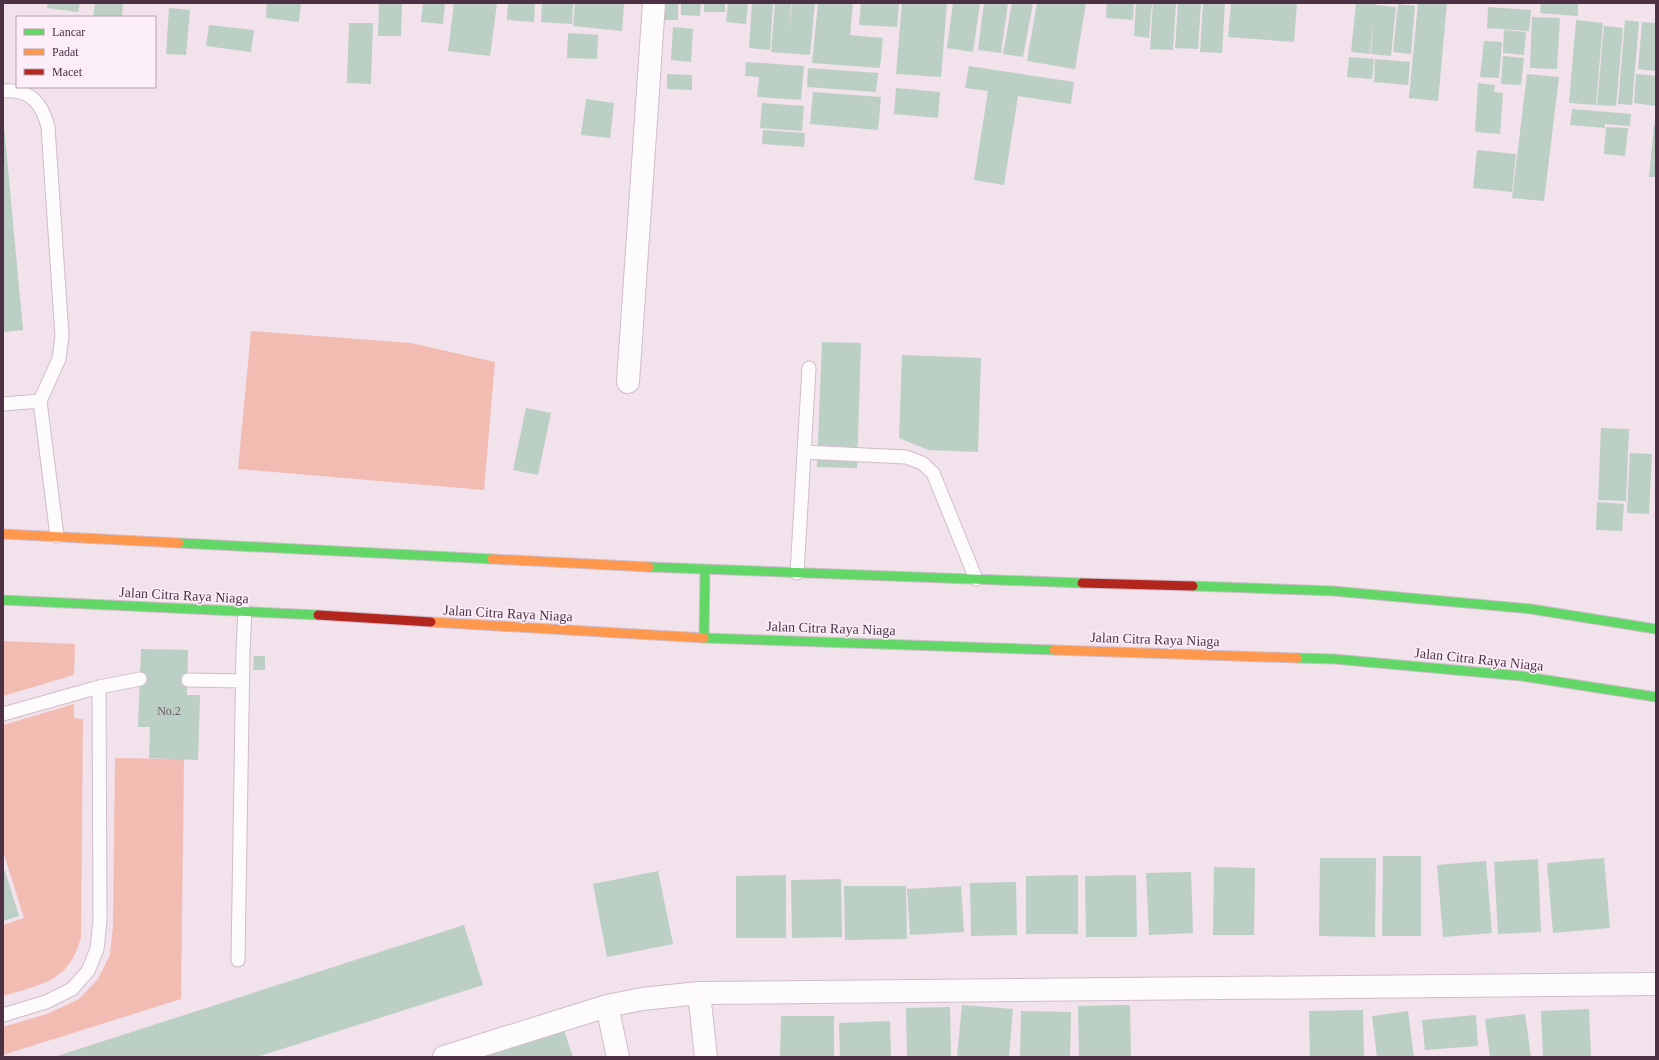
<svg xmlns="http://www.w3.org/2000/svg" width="1659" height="1060" font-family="Georgia,serif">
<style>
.green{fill:#f2bcb3}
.building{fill:#bbcfc4}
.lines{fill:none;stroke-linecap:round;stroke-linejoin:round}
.lane-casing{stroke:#d1bccb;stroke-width:15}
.street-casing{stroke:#d1bccb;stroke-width:24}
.fast-casing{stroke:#d1bccb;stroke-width:11}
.slow-casing{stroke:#d1bccb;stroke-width:11}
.jam-casing{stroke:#d1bccb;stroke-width:11}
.lane{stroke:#fdfbfc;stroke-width:13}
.street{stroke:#fdfbfc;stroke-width:22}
.fast{stroke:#63d668;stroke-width:9}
.slow{stroke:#ff974d;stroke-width:9}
.jam{stroke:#b3261e;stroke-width:9}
.labels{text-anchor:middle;stroke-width:3.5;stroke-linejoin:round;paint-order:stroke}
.number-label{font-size:12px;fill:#685865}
.street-label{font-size:14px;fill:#4c3145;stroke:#fceef8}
</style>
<rect width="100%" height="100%" fill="#f1e2ec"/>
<!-- green -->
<path class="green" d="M 251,331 L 411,343 L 495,362 L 484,490 L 238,469 Z
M 3,641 L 75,644 L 74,675 L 3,696 Z
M 74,704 L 74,718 L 83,719 L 81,937 C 70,981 41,985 3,996 L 3,925 L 24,918 L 3,851 L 3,725 Z
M 115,758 L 184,759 L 181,999 L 3,1055 L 3,1027 L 47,1014 L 79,999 L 98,979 L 110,955 L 113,926 Z"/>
<!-- building -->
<path class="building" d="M 48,3 L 80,3 L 78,12 L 47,8 Z
M 95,3 L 123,3 L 122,17 L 93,17 Z
M 267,3 L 301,3 L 299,22 L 266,18 Z
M 379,3 L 402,3 L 401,36 L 378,36 Z
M 423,3 L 445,4 L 443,24 L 421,22 Z
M 454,3 L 497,3 L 490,56 L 448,51 Z
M 508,3 L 535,3 L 534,22 L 507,20 Z
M 542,3 L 573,3 L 572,24 L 541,22 Z
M 575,3 L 624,3 L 622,31 L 573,26 Z
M 657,3 L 678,3 L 678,20 L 657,20 Z
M 681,3 L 701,3 L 700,16 L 681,15 Z
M 704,3 L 725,3 L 725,12 L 704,12 Z
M 728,3 L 748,3 L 746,24 L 726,22 Z
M 752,3 L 773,3 L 770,50 L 749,48 Z
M 775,3 L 791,3 L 789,32 L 792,3 L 815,3 L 810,55 L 771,52 Z
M 818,3 L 853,3 L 850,35 L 883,38 L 880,68 L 812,63 Z
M 861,3 L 899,3 L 897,27 L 859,25 Z
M 902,3 L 947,3 L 941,77 L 896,74 Z
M 953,3 L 980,3 L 973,52 L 947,48 Z
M 984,3 L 1008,3 L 1001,53 L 978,50 Z
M 1012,3 L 1033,3 L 1023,57 L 1003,54 Z
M 1037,3 L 1086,3 L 1075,69 L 1027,61 Z
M 1107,3 L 1134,3 L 1133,20 L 1106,18 Z
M 1136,3 L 1152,3 L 1149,38 L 1134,36 Z
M 1153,3 L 1176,3 L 1173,50 L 1150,49 Z
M 1178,3 L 1201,3 L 1198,49 L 1175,48 Z
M 1203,3 L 1225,3 L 1222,53 L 1200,52 Z
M 1231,3 L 1297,3 L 1294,42 L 1228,37 Z
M 1356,3 L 1375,3 L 1375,5 L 1396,7 L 1391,56 L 1371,54 L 1374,18 L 1370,54 L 1351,52 Z
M 1418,3 L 1447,3 L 1438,101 L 1409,98 Z
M 1541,3 L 1578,3 L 1578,16 L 1540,13 Z
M 1398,4 L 1415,6 L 1411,54 L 1393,52 Z
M 1488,7 L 1531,10 L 1529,31 L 1487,28 Z
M 169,8 L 190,10 L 186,55 L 166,54 Z
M 1532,17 L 1560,18 L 1557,69 L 1530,68 Z
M 1576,20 L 1603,23 L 1596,105 L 1569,103 Z
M 1625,20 L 1639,22 L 1632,105 L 1618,104 Z
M 1642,22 L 1656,23 L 1656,71 L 1638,69 Z
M 349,23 L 373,23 L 371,84 L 347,83 Z
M 209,25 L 254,30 L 251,52 L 206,46 Z
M 1604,26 L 1623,28 L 1616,106 L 1597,105 Z
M 673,27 L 693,29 L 691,62 L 671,60 Z
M 1504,30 L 1526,32 L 1524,55 L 1503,53 Z
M 568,33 L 598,35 L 597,59 L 567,58 Z
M 1484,41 L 1502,42 L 1499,78 L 1480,77 Z
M 1503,56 L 1524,58 L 1521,85 L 1501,84 Z
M 1349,57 L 1374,59 L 1372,79 L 1347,77 Z
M 1375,59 L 1410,62 L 1408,85 L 1374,82 Z
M 746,62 L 804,66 L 801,100 L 757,97 L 759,77 L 745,76 Z
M 969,66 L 1074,82 L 1071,104 L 1018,96 L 1004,185 L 974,180 L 988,91 L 965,88 Z
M 808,68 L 878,73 L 876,92 L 807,87 Z
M 667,74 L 692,75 L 692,90 L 667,89 Z
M 1527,74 L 1559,77 L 1544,201 L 1512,198 Z
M 1636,74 L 1656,76 L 1656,106 L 1634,103 Z
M 1478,83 L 1495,85 L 1494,92 L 1503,93 L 1500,134 L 1475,132 Z
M 896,88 L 940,92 L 938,118 L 894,114 Z
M 813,92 L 881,97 L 878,130 L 810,124 Z
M 586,99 L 614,103 L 610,138 L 581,135 Z
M 762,103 L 804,106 L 802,131 L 760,128 Z
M 1572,109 L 1631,114 L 1630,126 L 1605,124 L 1605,128 L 1570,125 Z
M 3,115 L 23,330 L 3,332 Z
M 1654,125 L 1656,125 L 1656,177 L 1649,177 Z
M 1606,127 L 1628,128 L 1625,156 L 1604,154 Z
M 763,130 L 805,133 L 804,147 L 762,144 Z
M 1477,150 L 1516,154 L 1512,192 L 1473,188 Z
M 822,342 L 861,343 L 857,468 L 817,467 Z
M 902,355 L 981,358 L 978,452 L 928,450 L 899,438 Z
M 526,408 L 551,413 L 538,475 L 513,470 Z
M 1601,428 L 1629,429 L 1626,501 L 1598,500 Z
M 1630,453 L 1652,454 L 1649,514 L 1627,513 Z
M 1597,502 L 1624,504 L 1622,531 L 1596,530 Z
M 141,649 L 188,650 L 187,695 L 200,695 L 198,760 L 149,758 L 150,727 L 138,727 Z
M 254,656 L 265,656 L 265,670 L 253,670 Z
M 1383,856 L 1421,856 L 1421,936 L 1382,936 Z
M 1320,858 L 1376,858 L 1375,937 L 1319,936 Z
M 1604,858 L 1610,928 L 1553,933 L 1547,863 Z
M 1538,859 L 1541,932 L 1498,934 L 1494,862 Z
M 1486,861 L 1492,933 L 1443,937 L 1437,865 Z
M 3,865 L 19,916 L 3,921 Z
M 1214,867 L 1255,868 L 1254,935 L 1213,935 Z
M 658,871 L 673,944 L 607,957 L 593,884 Z
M 1191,872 L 1193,933 L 1149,935 L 1146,873 Z
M 786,875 L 786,938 L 736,938 L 736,876 Z
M 1078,875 L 1078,934 L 1026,934 L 1026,876 Z
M 1136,875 L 1137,937 L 1086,937 L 1085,876 Z
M 841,879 L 842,937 L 792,938 L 791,880 Z
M 1016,882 L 1017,935 L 971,936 L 970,883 Z
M 844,886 L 906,886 L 907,939 L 845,940 Z
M 961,886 L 964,932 L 910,935 L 907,889 Z
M 464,925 L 483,985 L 257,1057 L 54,1057 Z
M 962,1005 L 1013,1009 L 1009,1057 L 957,1057 Z
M 1130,1005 L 1131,1057 L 1079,1057 L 1078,1006 Z
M 950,1007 L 951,1057 L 907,1057 L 906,1008 Z
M 1589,1009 L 1591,1057 L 1543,1057 L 1541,1011 Z
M 1363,1010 L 1364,1057 L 1310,1057 L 1309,1011 Z
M 1021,1011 L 1071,1012 L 1070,1057 L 1020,1057 Z
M 1408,1011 L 1414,1057 L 1377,1057 L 1372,1016 Z
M 1525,1014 L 1531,1057 L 1490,1057 L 1485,1019 Z
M 1476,1015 L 1478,1046 L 1425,1050 L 1422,1020 Z
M 781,1016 L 834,1016 L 834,1057 L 780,1057 Z
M 890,1021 L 891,1057 L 840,1057 L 839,1023 Z
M 563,1027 L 573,1057 L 469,1057 Z"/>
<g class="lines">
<defs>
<path id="lane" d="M 3,91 C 30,88 42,103 48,127 L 62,336 L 59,359 L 40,401
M 3,404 L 40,401 L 57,536
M 804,452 L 906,457 L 922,463 L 933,473 L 976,579
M 797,573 L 809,368
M 188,680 L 242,681
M 3,714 L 99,687 L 140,679
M 238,960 L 243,650 L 245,611
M 3,1015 L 46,1002 L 72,989 L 88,971 L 97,949 L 100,921 L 99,687"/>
<path id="street" d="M 628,382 L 654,3
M 699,993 L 706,1057
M 607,1006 L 618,1057
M 444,1057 L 607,1006 L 642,999 L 699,993 L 1656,984"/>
<path id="fast" d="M 179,543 L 492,559
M 649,567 L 1082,583
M 1193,586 L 1333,591 L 1531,609 L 1656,629
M 3,600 L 318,615
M 704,638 L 1054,650
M 704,638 L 705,570
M 1297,658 L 1334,659 L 1521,676 L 1656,697"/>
<path id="slow" d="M 3,534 L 179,543
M 492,559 L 649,567
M 431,622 L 704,638
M 1054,650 L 1297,658"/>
<path id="jam" d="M 1082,583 L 1193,586
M 318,615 L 431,622"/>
</defs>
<!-- lane casing -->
<use href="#lane" class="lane-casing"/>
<!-- street casing -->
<use href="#street" class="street-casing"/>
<!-- fast casing -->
<use href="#fast" class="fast-casing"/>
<!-- slow casing -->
<use href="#slow" class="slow-casing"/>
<!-- jam casing -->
<use href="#jam" class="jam-casing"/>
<!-- lane -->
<use href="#lane" class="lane"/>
<!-- street -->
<use href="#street" class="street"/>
<!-- fast -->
<use href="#fast" class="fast"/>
<!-- slow -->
<use href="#slow" class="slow"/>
<!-- jam -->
<use href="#jam" class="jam"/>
</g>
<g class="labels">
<!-- number labels -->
<g class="number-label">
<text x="169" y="715">No.2</text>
</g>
<!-- street labels -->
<g class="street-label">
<text transform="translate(184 595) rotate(3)" y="5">Jalan Citra Raya Niaga</text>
<text transform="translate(508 613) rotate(3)" y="5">Jalan Citra Raya Niaga</text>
<text transform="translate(831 628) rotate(2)" y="5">Jalan Citra Raya Niaga</text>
<text transform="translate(1155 639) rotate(2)" y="5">Jalan Citra Raya Niaga</text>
<text transform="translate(1479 659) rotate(6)" y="5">Jalan Citra Raya Niaga</text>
</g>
</g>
<!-- border -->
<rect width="1659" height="1060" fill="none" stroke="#4c3145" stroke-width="8"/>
<!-- legend -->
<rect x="16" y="16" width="140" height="72" fill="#fceef8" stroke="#b6a2b0"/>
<rect x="24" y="29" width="20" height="6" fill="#63d668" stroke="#b6a2b0"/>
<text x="52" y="36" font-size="12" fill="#4c3145">Lancar</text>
<rect x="24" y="49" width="20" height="6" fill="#ff974d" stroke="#b6a2b0"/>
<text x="52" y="56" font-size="12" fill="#4c3145">Padat</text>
<rect x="24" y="69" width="20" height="6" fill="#b3261e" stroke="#b6a2b0"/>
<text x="52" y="76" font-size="12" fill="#4c3145">Macet</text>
</svg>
